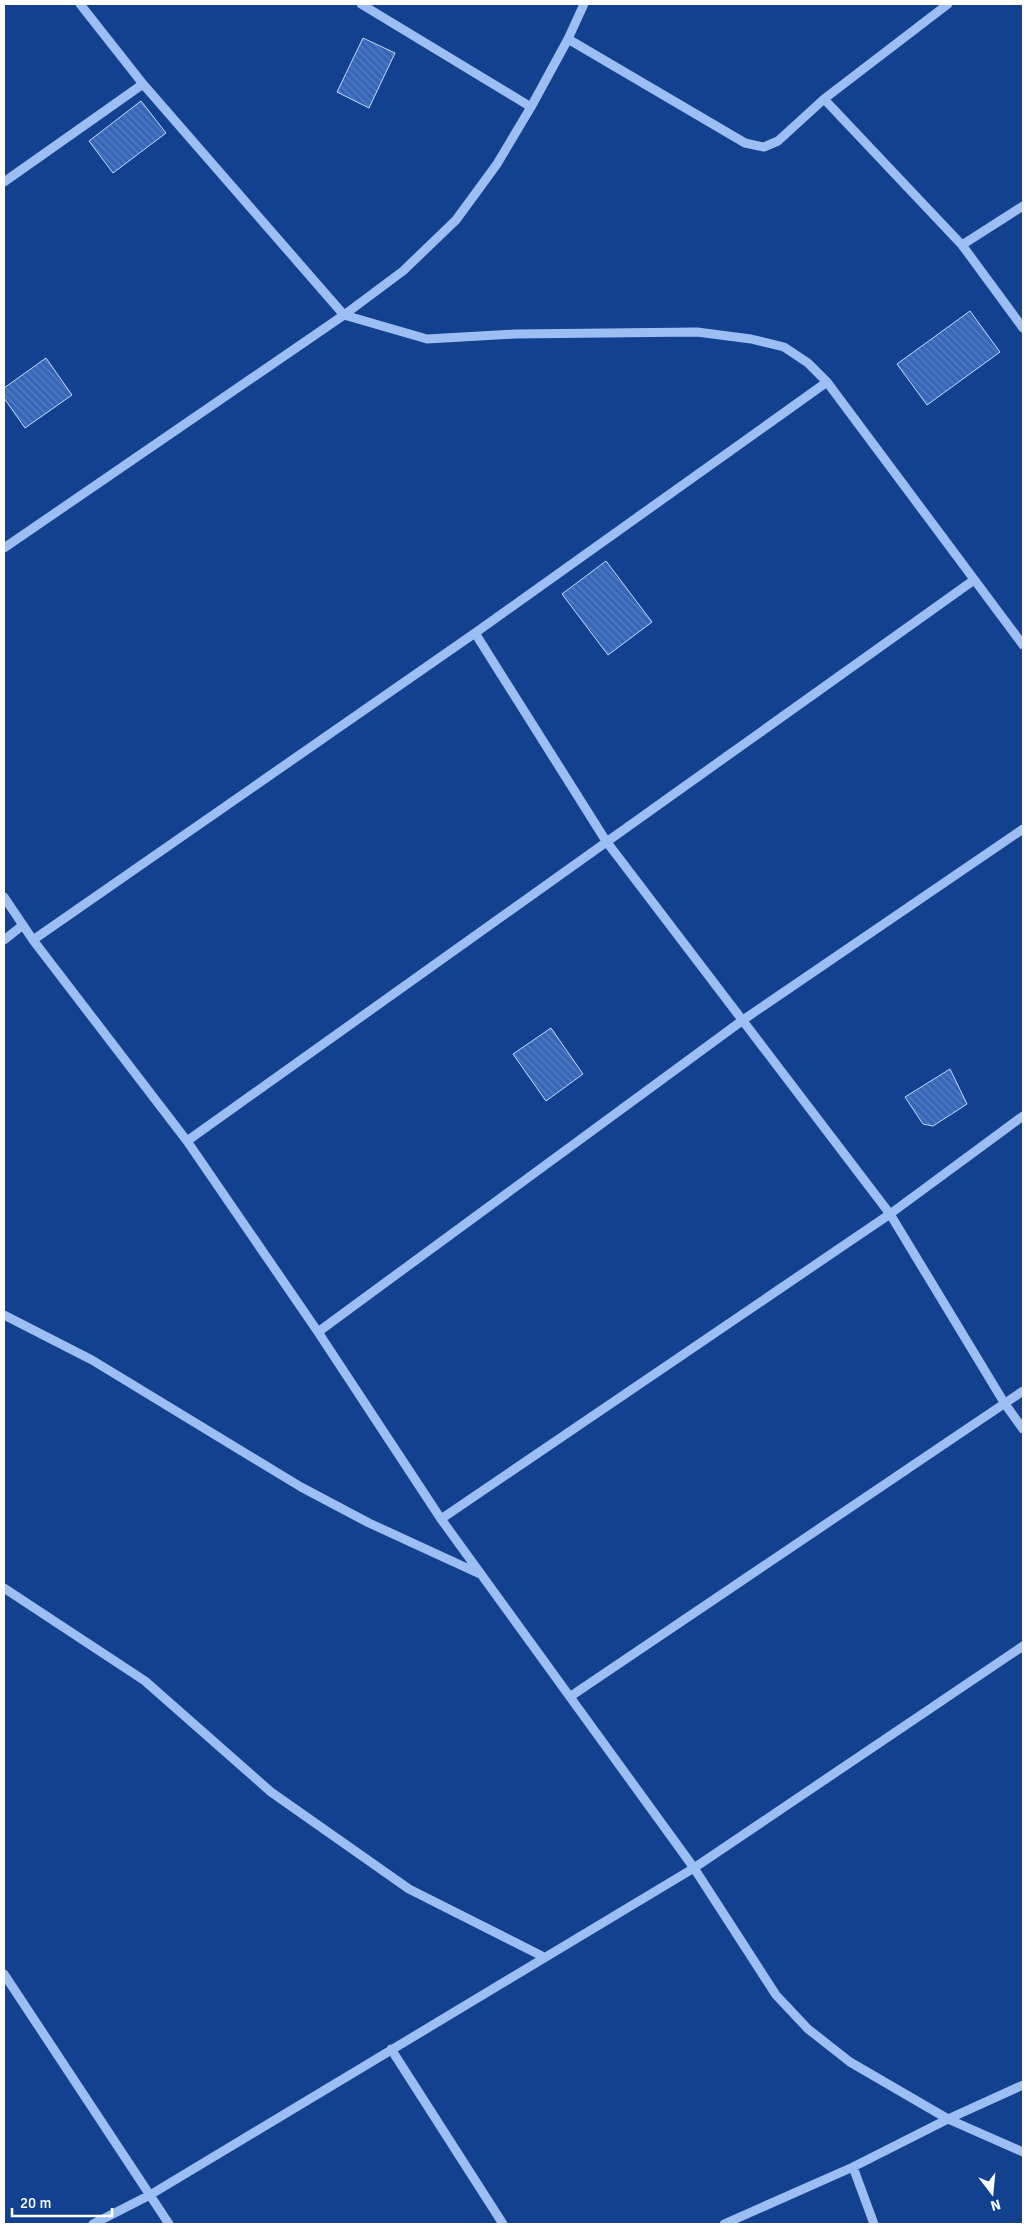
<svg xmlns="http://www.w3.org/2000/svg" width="1027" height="2228" font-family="Signika,sans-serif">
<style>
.building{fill:url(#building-back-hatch);stroke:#c4dafd}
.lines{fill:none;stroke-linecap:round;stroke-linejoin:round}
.minor{stroke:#9dbef2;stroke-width:9}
</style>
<defs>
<pattern id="building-back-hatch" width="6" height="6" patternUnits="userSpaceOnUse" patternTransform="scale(1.25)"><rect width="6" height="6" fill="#3667b7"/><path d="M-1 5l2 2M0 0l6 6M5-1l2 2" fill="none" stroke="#547ec2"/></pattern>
</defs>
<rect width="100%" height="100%" fill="#124190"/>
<!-- building -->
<path class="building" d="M 363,38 L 395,53 L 369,108 L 337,92 Z
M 141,101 L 166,133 L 113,173 L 89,141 Z
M 970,311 L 1000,352 L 927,405 L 897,364 Z
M 46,358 L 72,395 L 25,428 L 4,398 L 4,388 Z
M 606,561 L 652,622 L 608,655 L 562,594 Z
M 551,1028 L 583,1074 L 546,1101 L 513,1054 Z
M 950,1069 L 967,1104 L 933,1126 L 923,1124 L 905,1097 Z"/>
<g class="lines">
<!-- minor -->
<path class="minor" d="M 80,4 L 143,84 L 344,315 L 427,339 L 515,334 L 697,332 L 751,339 L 784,347 L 808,363 L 827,382 L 1023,645
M 361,4 L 531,107
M 568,39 L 745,143 L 764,147 L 778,141 L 824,99 L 948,4
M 824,99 L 962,245 L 1023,328
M 4,182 L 143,84
M 962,245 L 1023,206
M 4,548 L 344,315 L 403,271 L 456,220 L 497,164 L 531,107 L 568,39 L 584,4
M 475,633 L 606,841 L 890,1214 L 1005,1404 L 1023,1429
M 4,897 L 33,940 L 187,1141 L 318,1332 L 441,1519 L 694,1868 L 776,1995 L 808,2029 L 850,2062 L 948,2119 L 1023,2152
M 4,940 L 23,925
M 33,940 L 475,633 L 827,382
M 187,1141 L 974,580
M 4,1315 L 92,1360 L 301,1487 L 369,1523 L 480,1574
M 318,1332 L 743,1020 L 1023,829
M 441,1519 L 890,1214 L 1023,1116
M 4,1588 L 145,1681 L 271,1792 L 409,1889 L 544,1957
M 571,1696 L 1023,1391
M 4,1974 L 169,2224
M 391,2049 L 503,2224
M 853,2167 L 874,2224
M 93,2224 L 150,2195 L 694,1868 L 1023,1646
M 724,2224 L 853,2167 L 948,2119 L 1023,2085"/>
</g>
<!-- border -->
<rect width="1027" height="2228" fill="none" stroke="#ffffff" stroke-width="10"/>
<!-- north arrow -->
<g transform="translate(992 2193) rotate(164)" stroke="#124190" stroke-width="4" paint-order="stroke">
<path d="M0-4L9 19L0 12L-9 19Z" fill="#ffffff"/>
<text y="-8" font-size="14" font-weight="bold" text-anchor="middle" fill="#ffffff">N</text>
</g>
<!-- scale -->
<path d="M12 2208v8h100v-8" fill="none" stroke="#ffffff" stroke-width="2.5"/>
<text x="20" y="2208" font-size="15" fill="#ffffff" stroke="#124190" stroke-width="4" paint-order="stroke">20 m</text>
</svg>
